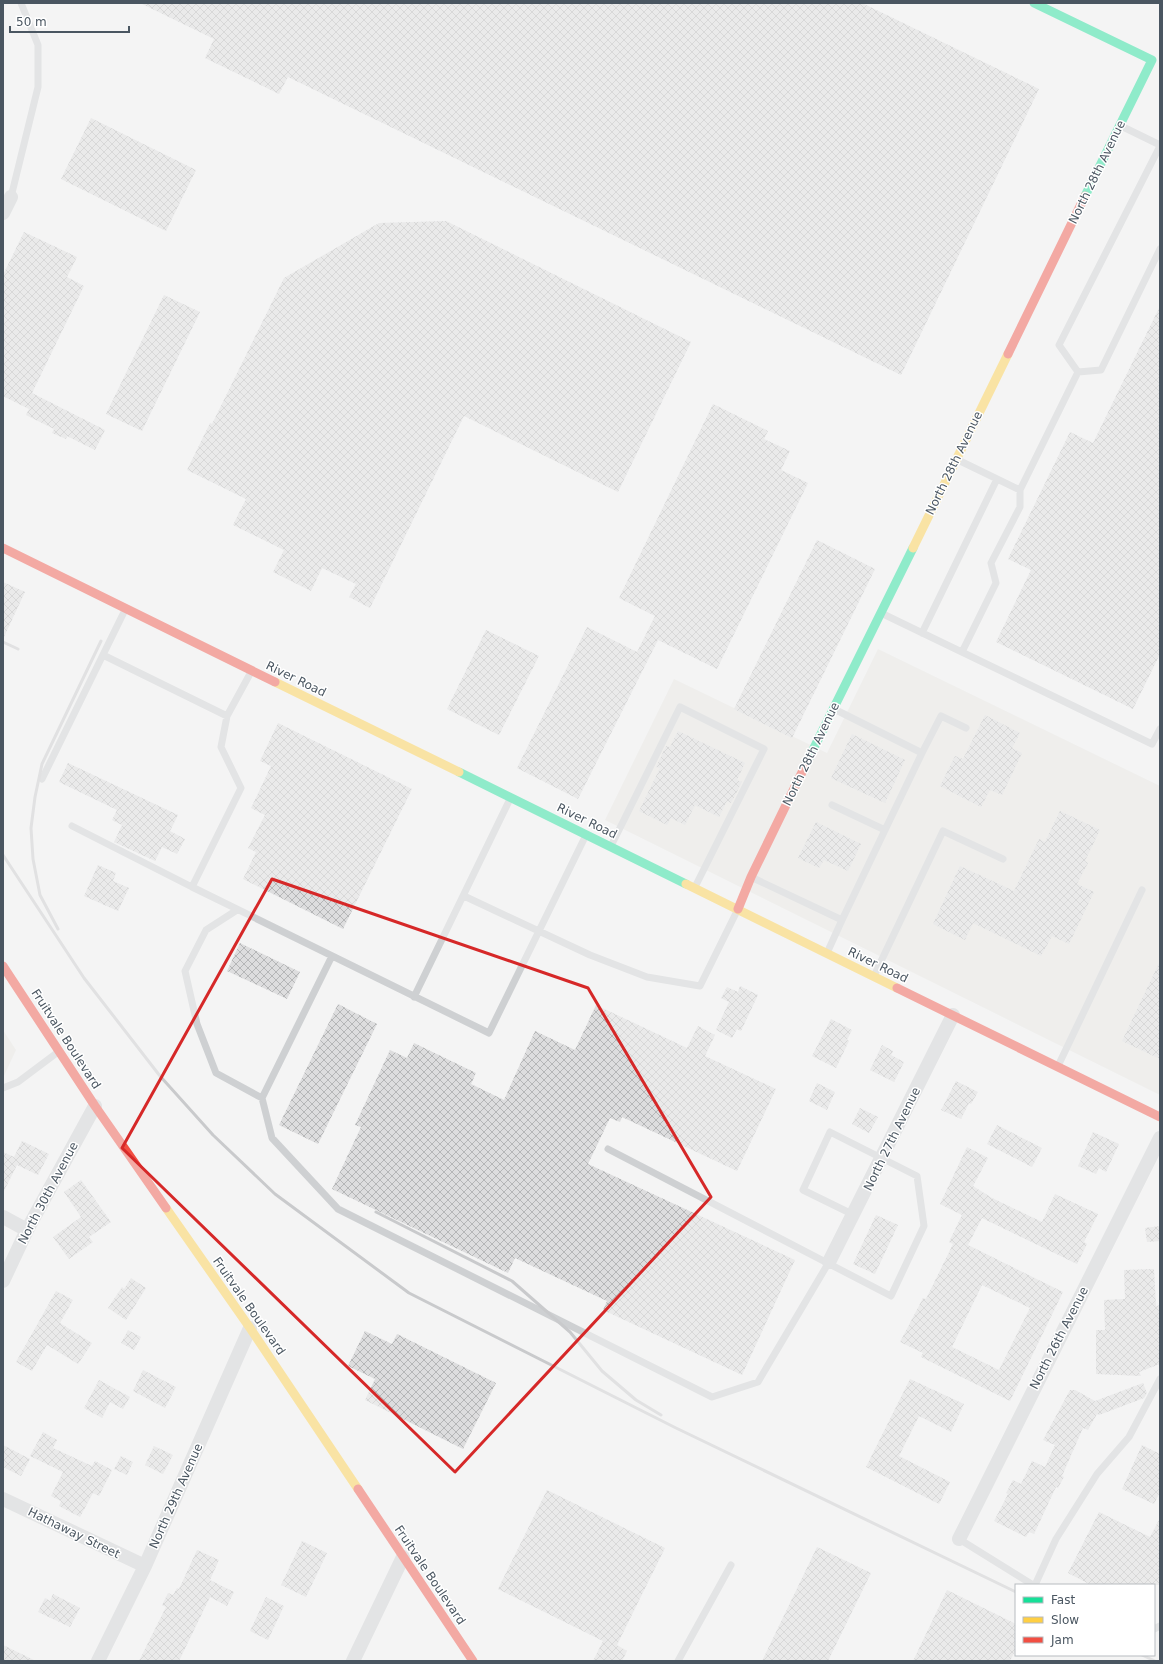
<svg xmlns="http://www.w3.org/2000/svg" width="1163" height="1664" font-family="'DejaVu Sans',sans-serif">
<style>
.commercial{fill:#e8e7e3}
.building{fill:url(#building-cross-hatch);fill-rule:evenodd}
.lines{fill:none;stroke-linecap:round;stroke-linejoin:round}
.lane{stroke:#ced0d2;stroke-width:7}
.street{stroke:#ced0d2;stroke-width:14}
.fast{stroke:#16e098;stroke-width:9}
.slow{stroke:#ffcf43;stroke-width:9}
.jam{stroke:#f24e42;stroke-width:9}
.rail{stroke:#c9cacc;stroke-width:3}
.marked{fill:none;stroke:#d62828;stroke-width:3;stroke-linejoin:round}
.labels{text-anchor:middle;stroke-width:3;stroke-linejoin:round;paint-order:stroke}
.street-label{font-size:12px;fill:#4a5661;stroke:#fff}
</style>
<defs>
<pattern id="building-cross-hatch" width="8" height="8" patternUnits="userSpaceOnUse"><rect width="8" height="8" fill="#ddddde"/><path d="M0 0l8 8M0 8l8-8" fill="none" stroke="#b5b6b7"/></pattern>
</defs>
<rect width="100%" height="100%" fill="#f4f4f4"/>
<!-- commercial -->
<path class="commercial" d="M 878,649 L 1160,786 L 1160,1095 L 605,820 L 674,679 L 827,753 Z
M 3,1030 L 16,1050 L 3,1078 Z"/>
<!-- building -->
<path class="building" d="M 140,3 L 862,3 L 1039,89 L 901,375 L 288,77 L 279,94 L 205,58 L 214,39 Z
M 91,118 L 196,170 L 166,231 L 61,179 Z
M 446,221 L 691,342 L 618,492 L 464,416 L 370,608 L 349,597 L 356,584 L 322,568 L 311,591 L 273,572 L 284,550 L 233,525 L 246,499 L 187,470 L 210,423 L 212,424 L 284,278 L 379,223 Z
M 24,232 L 77,257 L 67,277 L 84,286 L 32,393 L 105,430 L 95,450 L 67,436 L 66,439 L 52,433 L 54,429 L 26,415 L 29,409 L 3,396 L 3,275 Z
M 164,295 L 200,312 L 142,431 L 106,414 Z
M 1160,306 L 1160,654 L 1133,709 L 996,642 L 1031,570 L 1008,559 L 1070,432 L 1093,443 Z
M 713,404 L 768,431 L 764,439 L 790,451 L 781,470 L 808,483 L 717,669 L 658,640 L 578,799 L 517,768 L 587,627 L 637,652 L 655,616 L 619,598 Z
M 817,540 L 875,569 L 792,738 L 734,709 Z
M 3,582 L 25,592 L 3,639 Z
M 486,630 L 539,656 L 499,735 L 447,709 Z
M 985,715 L 1020,733 L 1012,748 L 1022,753 L 1002,795 L 990,790 L 981,807 L 940,786 L 955,756 L 963,759 Z
M 278,723 L 412,789 L 343,929 L 243,879 L 256,852 L 248,848 L 265,815 L 251,808 L 271,766 L 260,761 Z
M 678,731 L 745,763 L 737,780 L 742,782 L 731,803 L 727,801 L 719,817 L 695,805 L 685,825 L 671,818 L 667,825 L 639,811 L 660,768 L 656,767 L 666,746 L 670,747 Z
M 852,734 L 905,760 L 885,803 L 831,778 Z
M 68,763 L 178,815 L 170,831 L 185,839 L 177,854 L 162,847 L 155,861 L 114,842 L 122,825 L 112,820 L 117,810 L 59,782 Z
M 1060,811 L 1100,830 L 1085,861 L 1088,863 L 1077,884 L 1094,892 L 1069,944 L 1052,936 L 1041,956 L 973,923 L 965,940 L 933,924 L 960,866 L 1014,891 L 1039,839 L 1045,842 Z
M 816,822 L 861,844 L 848,871 L 824,860 L 819,868 L 798,858 Z
M 98,865 L 116,873 L 113,881 L 129,888 L 118,911 L 84,896 Z
M 240,943 L 300,972 L 287,999 L 227,971 Z
M 1160,961 L 1160,1059 L 1122,1041 Z
M 740,986 L 758,995 L 741,1031 L 737,1029 L 732,1038 L 716,1030 L 729,1002 L 721,998 L 727,987 L 738,992 Z
M 338,1004 L 377,1024 L 318,1144 L 279,1125 Z
M 596,1005 L 687,1048 L 698,1026 L 715,1035 L 705,1056 L 776,1089 L 737,1171 L 622,1117 L 620,1122 L 610,1118 L 588,1164 L 795,1260 L 742,1375 L 603,1310 L 607,1301 L 515,1258 L 508,1273 L 332,1189 L 361,1127 L 355,1125 L 390,1050 L 407,1058 L 414,1043 L 476,1073 L 471,1084 L 504,1100 L 535,1031 L 575,1050 Z
M 831,1019 L 852,1030 L 847,1040 L 849,1041 L 836,1068 L 812,1056 Z
M 882,1045 L 893,1051 L 891,1055 L 904,1062 L 894,1082 L 870,1070 Z
M 956,1081 L 978,1092 L 971,1104 L 969,1103 L 961,1119 L 941,1110 Z
M 817,1083 L 835,1092 L 827,1110 L 809,1101 Z
M 860,1108 L 878,1117 L 869,1133 L 852,1124 Z
M 997,1125 L 1042,1148 L 1032,1167 L 987,1144 Z
M 1093,1132 L 1119,1144 L 1106,1172 L 1099,1168 L 1096,1174 L 1078,1166 Z
M 22,1141 L 49,1154 L 38,1175 L 17,1165 L 3,1193 L 3,1152 L 14,1157 Z
M 967,1147 L 988,1158 L 973,1186 L 992,1198 L 1042,1222 L 1055,1194 L 1098,1214 L 1084,1242 L 1087,1244 L 1077,1264 L 982,1218 L 968,1245 L 1063,1292 L 1010,1401 L 921,1357 L 923,1353 L 900,1342 L 923,1298 L 926,1299 L 953,1244 L 949,1242 L 962,1215 L 940,1204 ZM 982,1285 L 1030,1308 L 999,1370 L 952,1347 Z
M 81,1180 L 111,1222 L 89,1237 L 93,1242 L 69,1259 L 53,1237 L 81,1217 L 64,1192 Z
M 876,1215 L 898,1225 L 875,1274 L 853,1264 Z
M 1160,1226 L 1160,1241 L 1147,1242 L 1145,1228 Z
M 1154,1269 L 1156,1306 L 1160,1305 L 1160,1364 L 1139,1372 L 1141,1376 L 1096,1374 L 1096,1330 L 1105,1330 L 1104,1300 L 1125,1299 L 1124,1270 Z
M 131,1278 L 146,1288 L 126,1320 L 108,1308 L 122,1287 L 124,1289 Z
M 56,1291 L 73,1300 L 60,1323 L 92,1343 L 78,1364 L 47,1345 L 32,1371 L 16,1362 Z
M 128,1330 L 141,1337 L 134,1350 L 121,1343 Z
M 365,1331 L 392,1344 L 397,1334 L 496,1383 L 463,1449 L 365,1400 L 375,1379 L 348,1366 Z
M 143,1370 L 176,1387 L 165,1408 L 133,1391 Z
M 910,1379 L 964,1404 L 951,1432 L 919,1416 L 899,1456 L 950,1482 L 939,1504 L 866,1467 Z
M 99,1380 L 130,1397 L 123,1409 L 110,1402 L 102,1418 L 84,1408 Z
M 1143,1383 L 1147,1393 L 1144,1398 L 1099,1415 L 1097,1414 L 1088,1430 L 1083,1428 L 1062,1476 L 1064,1477 L 1058,1488 L 1056,1487 L 1034,1534 L 1029,1532 L 1026,1537 L 994,1521 L 1008,1494 L 1006,1493 L 1013,1480 L 1021,1484 L 1032,1461 L 1045,1467 L 1055,1445 L 1043,1440 L 1070,1390 L 1075,1390 L 1095,1401 Z
M 43,1432 L 57,1440 L 53,1448 L 92,1466 L 95,1461 L 112,1470 L 99,1496 L 93,1493 L 80,1517 L 59,1506 L 61,1501 L 51,1496 L 63,1472 L 30,1456 Z
M 3,1445 L 30,1459 L 21,1476 L 3,1467 Z
M 1142,1445 L 1160,1454 L 1160,1492 L 1154,1504 L 1122,1489 Z
M 154,1446 L 173,1455 L 163,1474 L 145,1465 Z
M 121,1456 L 133,1462 L 127,1475 L 114,1469 Z
M 547,1490 L 665,1548 L 617,1645 L 627,1651 L 622,1661 L 593,1661 L 603,1641 L 498,1589 Z
M 1099,1512 L 1150,1537 L 1160,1518 L 1160,1585 L 1091,1585 L 1068,1573 Z
M 302,1541 L 327,1553 L 306,1597 L 281,1585 Z
M 817,1547 L 871,1573 L 828,1661 L 762,1661 Z
M 197,1550 L 219,1560 L 210,1580 L 234,1592 L 227,1606 L 210,1597 L 179,1661 L 139,1661 L 166,1607 L 162,1605 L 168,1593 L 173,1595 L 177,1588 L 179,1589 Z
M 947,1590 L 1016,1624 L 1016,1649 L 1010,1661 L 913,1661 Z
M 53,1594 L 80,1608 L 70,1627 L 38,1612 L 45,1598 L 50,1601 Z
M 266,1597 L 284,1606 L 268,1640 L 250,1631 Z
M 3,1645 L 36,1661 L 3,1661 Z"/>
<g class="lines">
<!-- lane -->
<path class="lane" d="M 1121,126 L 1160,145
M 11,197 L 38,87 L 38,45 L 21,3
M 1078,372 L 1101,370 L 1160,249
M 956,459 L 1020,490 L 1078,372 L 1059,345 L 1160,146
M 881,613 L 1152,744 L 1160,729
M 922,633 L 997,479
M 962,652 L 996,583 L 991,563 L 1020,507 L 1020,490
M 834,709 L 922,753 L 885,830
M 227,716 L 251,672
M 922,753 L 941,716 L 966,728
M 42,779 L 125,610
M 72,826 L 192,887 L 241,788 L 221,747 L 227,716 L 103,655
M 611,846 L 680,707 L 764,749 L 695,887
M 753,878 L 842,920 L 885,830 L 832,805
M 192,887 L 489,1033 L 586,835
M 464,896 L 590,955 L 647,977 L 700,986 L 737,911
M 237,910 L 206,930 L 185,971 L 197,1024 L 216,1073 L 262,1098
M 827,953 L 842,920
M 332,956 L 262,1098 L 272,1138 L 338,1209 L 712,1397 L 758,1382 L 829,1262
M 874,976 L 943,831 L 1003,859
M 414,997 L 510,799
M 1058,1066 L 1142,890
M 3,1088 L 18,1082 L 58,1052
M 608,1149 L 891,1296 L 924,1226 L 917,1176 L 830,1132 L 803,1190 L 854,1215
M 959,1539 L 1033,1585
M 1035,1585 L 1056,1539 L 1097,1474 L 1129,1437 L 1160,1379
M 1154,1629 L 1160,1626
M 678,1661 L 731,1565"/>
<!-- street -->
<path class="street" d="M 3,213 L 11,197
M 3,1217 L 27,1230
M 829,1262 L 953,1015
M 3,1281 L 27,1230 L 95,1106
M 3,1499 L 145,1566
M 959,1539 L 1160,1138
M 98,1661 L 145,1566 L 250,1328
M 353,1661 L 403,1557"/>
<!-- fast -->
<path class="fast" d="M 1034,3 L 1152,60 L 1085,196
M 806,764 L 913,548
M 459,772 L 686,884"/>
<!-- slow -->
<path class="slow" d="M 913,548 L 1008,354
M 275,682 L 459,772
M 686,884 L 897,988
M 166,1208 L 250,1328 L 358,1489"/>
<!-- jam -->
<path class="jam" d="M 1008,354 L 1085,196
M 3,548 L 275,682
M 738,909 L 751,877 L 806,764
M 3,966 L 95,1106 L 166,1208
M 897,988 L 1160,1117
M 358,1489 L 473,1661"/>
<!-- rail -->
<path class="rail" d="M 3,642 L 18,649
M 3,855 L 84,978 L 160,1076 L 213,1135 L 275,1194 L 409,1293 L 676,1428 L 1016,1592
M 58,929 L 40,895 L 33,859 L 31,828 L 35,797 L 42,764 L 101,641
M 376,1212 L 512,1281 L 570,1332 L 602,1371 L 636,1400 L 661,1415
M 1142,1655 L 1155,1661"/>
</g>
<!-- marked area -->
<path d="M0 0H1163V1664H0ZM 272,879 L 588,988 L 711,1197 L 455,1472 L 122,1148 Z" fill="#f4f4f4" fill-opacity=".55" fill-rule="evenodd"/>
<path class="marked" d="M 272,879 L 588,988 L 711,1197 L 455,1472 L 122,1148 Z"/>
<g class="labels">
<!-- street labels -->
<g class="street-label">
<text transform="translate(1097 172) rotate(-64)" y="4">North 28th Avenue</text>
<text transform="translate(954 463) rotate(-64)" y="4">North 28th Avenue</text>
<text transform="translate(296 679) rotate(26)" y="4">River Road</text>
<text transform="translate(811 754) rotate(-64)" y="4">North 28th Avenue</text>
<text transform="translate(587 821) rotate(26)" y="4">River Road</text>
<text transform="translate(878 965) rotate(26)" y="4">River Road</text>
<text transform="translate(66 1039) rotate(57)" y="4">Fruitvale Boulevard</text>
<text transform="translate(892 1139) rotate(-64)" y="4">North 27th Avenue</text>
<text transform="translate(48 1193) rotate(-62)" y="4">North 30th Avenue</text>
<text transform="translate(249 1306) rotate(55)" y="4">Fruitvale Boulevard</text>
<text transform="translate(1059 1338) rotate(-63)" y="4">North 26th Avenue</text>
<text transform="translate(176 1496) rotate(-66)" y="4">North 29th Avenue</text>
<text transform="translate(74 1533) rotate(26)" y="4">Hathaway Street</text>
<text transform="translate(430 1575) rotate(56)" y="4">Fruitvale Boulevard</text>
</g>
</g>
<!-- border -->
<rect width="1163" height="1664" fill="none" stroke="#4a5661" stroke-width="8"/>
<!-- legend -->
<rect x="1015" y="1584" width="140" height="72" fill="#ffffff" stroke="#b7bbc0"/>
<rect x="1023" y="1597" width="20" height="6" fill="#16e098" stroke="#b7bbc0"/>
<text x="1051" y="1604" font-size="12" fill="#4a5661">Fast</text>
<rect x="1023" y="1617" width="20" height="6" fill="#ffcf43" stroke="#b7bbc0"/>
<text x="1051" y="1624" font-size="12" fill="#4a5661">Slow</text>
<rect x="1023" y="1637" width="20" height="6" fill="#f24e42" stroke="#b7bbc0"/>
<text x="1051" y="1644" font-size="12" fill="#4a5661">Jam</text>
<!-- scale -->
<path d="M10 26v6h119v-6" fill="none" stroke="#4a5661" stroke-width="2"/>
<text x="16" y="26" font-size="12" fill="#4a5661" stroke="#ffffff" stroke-width="3" paint-order="stroke">50 m</text>
</svg>
